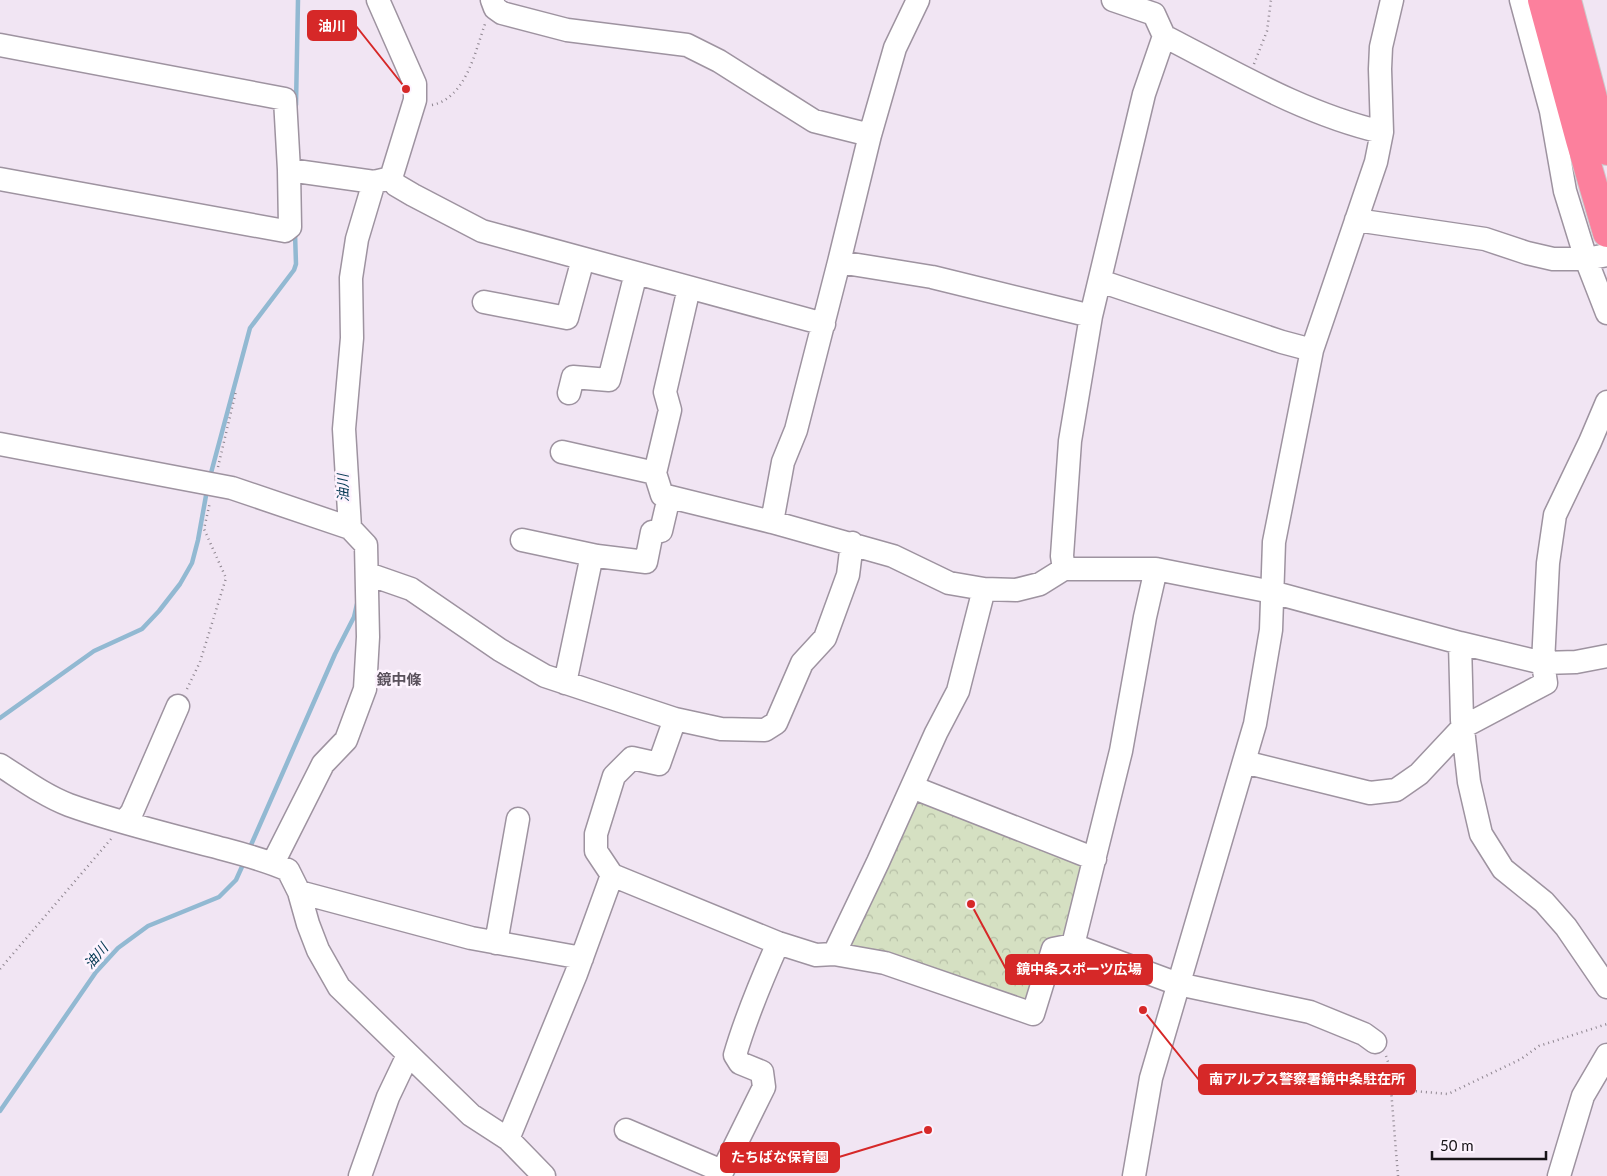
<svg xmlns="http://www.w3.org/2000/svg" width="1607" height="1176" font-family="Lato,'Noto Sans JP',sans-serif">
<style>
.park{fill:url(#park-crowns)}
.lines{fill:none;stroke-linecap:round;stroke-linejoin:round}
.stream{stroke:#92b9d2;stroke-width:4.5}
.minor-casing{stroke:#9e93a0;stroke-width:25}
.highway-casing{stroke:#cccbcc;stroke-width:30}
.path{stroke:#8e858f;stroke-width:2.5;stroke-dasharray:1 4;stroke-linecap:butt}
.minor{stroke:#fff;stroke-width:22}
.highway{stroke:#fc809d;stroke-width:28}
.labels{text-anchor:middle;stroke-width:5;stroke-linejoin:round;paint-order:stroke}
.water-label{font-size:14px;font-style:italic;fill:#033852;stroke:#fdf3fe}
.quarter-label{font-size:15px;font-weight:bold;fill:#5a515c;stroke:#fdf3fe}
.leader{fill:none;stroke:#d62828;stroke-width:2}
.callout-dot{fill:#d62828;stroke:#fdf3fe;stroke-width:2}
.callout{fill:#d62828;stroke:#d62828;stroke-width:2}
.callout-label{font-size:14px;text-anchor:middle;font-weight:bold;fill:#fff}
</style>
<defs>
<pattern id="park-crowns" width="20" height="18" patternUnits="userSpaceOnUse" patternTransform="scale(1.25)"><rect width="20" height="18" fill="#d5e0c2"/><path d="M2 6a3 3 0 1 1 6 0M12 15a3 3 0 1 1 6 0" fill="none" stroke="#b6bfa6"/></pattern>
</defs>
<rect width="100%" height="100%" fill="#f1e5f3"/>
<!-- park -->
<path class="park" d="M 912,787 L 1095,859 L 1073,945 L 1053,949 L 1033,1014 L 838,946 Z"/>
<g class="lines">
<!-- stream -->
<path class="stream" d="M 296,105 L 298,0
M 211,473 L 250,328 L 294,270 L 296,264 L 295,233
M 0,718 L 94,651 L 142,629 L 159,611 L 180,584 L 192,563 L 198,540 L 207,490
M 251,845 L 335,654 L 354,617 L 357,604
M 0,1111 L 96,972 L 118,948 L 148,926 L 219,897 L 236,880 L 245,860"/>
<defs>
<path id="minor" d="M 378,0 L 415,84 L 415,100 L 391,178
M 492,0 L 495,8 L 502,13 L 567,30 L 687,45 L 719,61 L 814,121 L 870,135
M 1113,0 L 1154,14 L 1164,36 C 1234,72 1304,114 1382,132
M 1521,0 L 1551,111 L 1565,191 L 1586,259 L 1607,313
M 0,45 L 285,99 L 289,170 L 374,182 L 391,178
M 391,178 L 396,185 L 413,195 L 482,231 L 824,324
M 0,179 L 285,231 L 290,227 L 289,170
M 1356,220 L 1485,239 L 1527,253 L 1553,259 L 1586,259 L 1607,255
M 839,262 L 932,277 L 1091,316
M 1100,281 L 1282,342 L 1312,350
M 689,288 L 665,392 L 670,410 L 655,473 L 662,495 L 772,522 L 893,556 L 949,583 L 984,589 L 1016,590 L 1040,584 L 1064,569 L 1156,569 L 1272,592 L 1460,643 L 1543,663 L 1576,662 L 1607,656
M 484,302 L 567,318 L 583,259
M 569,393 L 573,377 L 609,380 L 636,273
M 0,444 L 232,488 L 350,528 L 366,545 L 368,637 L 365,689 L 346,740 L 323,764 L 273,863
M 562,452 L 655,473
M 772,522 L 783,462 L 796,430 L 839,262 L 870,135 L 895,48 L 918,0
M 350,528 L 344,429 L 352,338 L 351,278 L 357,239 L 374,182
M 522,540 L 597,556 L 646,562 L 652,532 L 661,531 L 669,497
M 1064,569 L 1062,556 L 1070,441 L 1091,316 L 1144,94 L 1164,36
M 368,574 L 411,589 L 500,650 L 545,676 L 675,719 L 721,729 L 765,730 L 776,723 L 802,663 L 825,638 L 848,575 L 852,543
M 1460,643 L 1462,720 L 1469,782 L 1481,834 L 1503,869 L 1544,902 L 1566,927 L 1607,987
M 565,683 L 592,555
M 1244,762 L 1370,793 L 1396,790 L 1419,774 L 1463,727 L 1546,683 L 1543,663 L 1548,563 L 1555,515 L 1590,442 L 1607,402
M 0,765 C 22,779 45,796 69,805 C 116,822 164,833 212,846 C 238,853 264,859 288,870 L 299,892 L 308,924 L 318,950 L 339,987 L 471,1115 L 508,1139 L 544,1176
M 912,787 L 1095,859
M 124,822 L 132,812 L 178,706
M 612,875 L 596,851 L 596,834 L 614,776 L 632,758 L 659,764 L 675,719
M 299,892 L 471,938 L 582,958
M 496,943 L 518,819
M 1073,945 L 1121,751 L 1145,617 L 1156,569
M 834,954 L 878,862 L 936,733 L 958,691 L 984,589
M 626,1130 L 722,1171
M 508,1139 L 576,974 L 612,875 L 778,943 L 816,955 L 834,954 L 885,963 L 1033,1014 L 1053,949 L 1073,945 L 1178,984 L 1310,1012 L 1364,1034 L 1375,1042
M 360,1176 L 388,1097 L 408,1055
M 720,1176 L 764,1087 L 762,1072 L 740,1063 L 735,1055 C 746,1017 762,979 778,943
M 1134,1176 L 1151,1078 L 1255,724 L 1271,630 L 1274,542 L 1312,350 L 1376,162 L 1382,132 L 1380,69 L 1381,47 L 1392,0
M 1559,1176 L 1583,1096 L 1607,1055"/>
<path id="highway" d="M 1542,0 L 1580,140 L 1607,233
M 1567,0 L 1607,151"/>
</defs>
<!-- minor casing -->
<use href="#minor" class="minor-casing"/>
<!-- highway casing -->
<use href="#highway" class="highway-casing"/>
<!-- path -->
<path class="path" d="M 1254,64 L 1267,31 L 1271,0
M 432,105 C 466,98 475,52 485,24
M 218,467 L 236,391
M 187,689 L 200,662 L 226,578 L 204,529 L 210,502
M 0,969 L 111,839
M 1386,1056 L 1389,1065 L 1398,1176
M 1391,1089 L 1448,1094 L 1521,1059 L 1539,1046 L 1607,1024"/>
<!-- minor -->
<use href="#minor" class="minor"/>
<!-- highway -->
<use href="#highway" class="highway"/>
</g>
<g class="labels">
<!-- water labels -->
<g class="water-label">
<text transform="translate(343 488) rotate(-91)" y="5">油川</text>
<text transform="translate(96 956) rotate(-50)" y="5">油川</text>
</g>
<!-- quarter labels -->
<g class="quarter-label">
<text x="399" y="685">鏡中條</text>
</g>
</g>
<!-- callouts -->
<path class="leader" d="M406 89L356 26M971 904L1006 969M1143 1010L1199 1080M928 1130L839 1157"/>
<g class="callout-dot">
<circle cx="406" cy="89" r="5"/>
<circle cx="971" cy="904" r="5"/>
<circle cx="1143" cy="1010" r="5"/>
<circle cx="928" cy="1130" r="5"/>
</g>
<g class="callout">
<rect x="308" y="11" width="48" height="29" rx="5"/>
<rect x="1006" y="955" width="146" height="29" rx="5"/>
<rect x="1199" y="1065" width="216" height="29" rx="5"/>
<rect x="721" y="1143" width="118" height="29" rx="5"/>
</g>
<g class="callout-label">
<text x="332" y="31">油川</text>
<text x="1079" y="974">鏡中条スポーツ広場</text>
<text x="1307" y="1084">南アルプス警察署鏡中条駐在所</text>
<text x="780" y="1162">たちばな保育園</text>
</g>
<!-- scale -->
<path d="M1432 1151v8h114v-8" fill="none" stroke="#171317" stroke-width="2.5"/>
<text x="1440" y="1151" font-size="15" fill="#171317" stroke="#fdf3fe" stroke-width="4" paint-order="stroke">50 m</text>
</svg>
